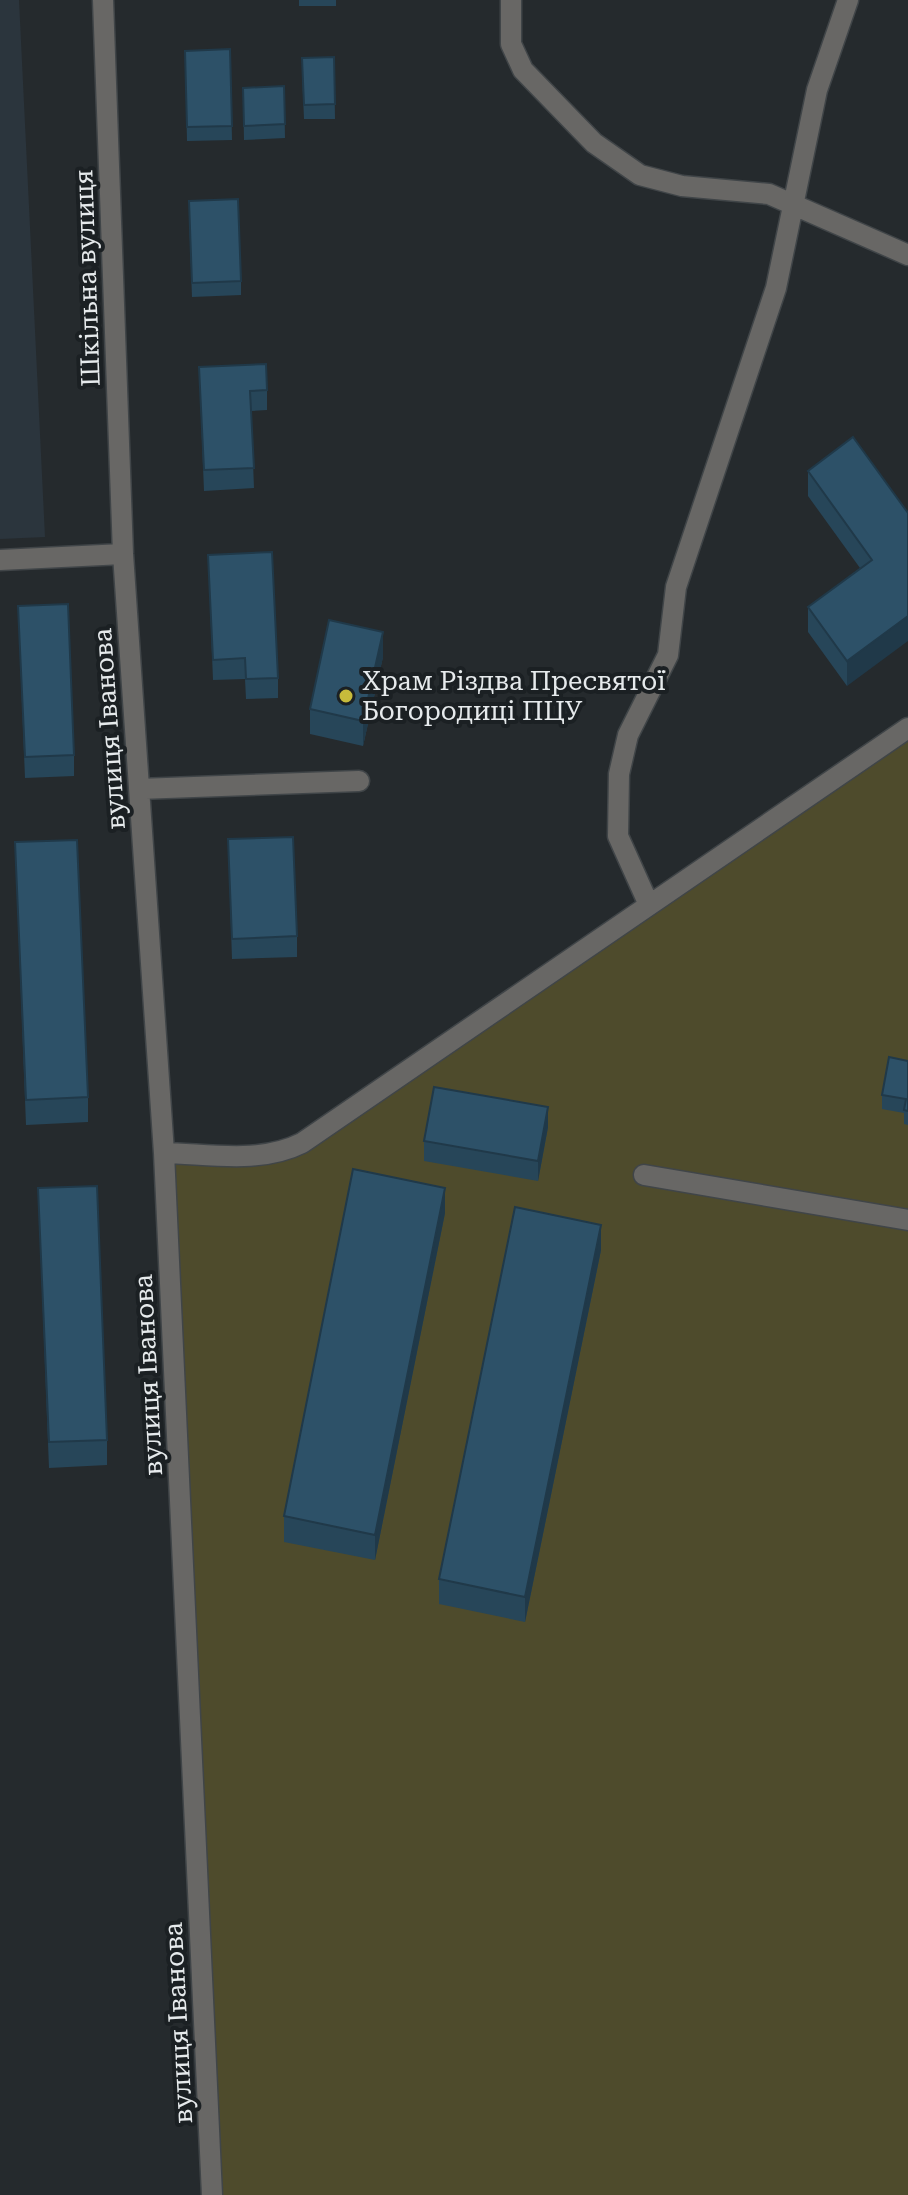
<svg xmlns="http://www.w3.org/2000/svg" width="908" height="2195" font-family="'Roboto Serif',serif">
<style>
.built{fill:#2b353d}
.green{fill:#4e4b2c}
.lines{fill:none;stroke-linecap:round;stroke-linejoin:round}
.minor-casing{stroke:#404548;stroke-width:23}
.minor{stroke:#686765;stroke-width:20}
.wall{fill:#274659}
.shaded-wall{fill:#203949}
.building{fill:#2d5168;stroke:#203949;stroke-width:2}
.poi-dot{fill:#c7bb3b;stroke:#1b2023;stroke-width:3}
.labels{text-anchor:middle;stroke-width:8;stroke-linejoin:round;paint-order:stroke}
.street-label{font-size:26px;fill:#e6eaec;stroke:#1b2023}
.poi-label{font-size:26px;fill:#e6eaec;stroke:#1b2023;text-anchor:start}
</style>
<rect width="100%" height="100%" fill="#252a2d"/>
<!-- built -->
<path class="built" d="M 0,0 L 19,0 L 45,537 L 0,539 Z"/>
<!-- green -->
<path class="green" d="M 908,728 L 908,2195 L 212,2195 L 164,1153 L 272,1154 Z"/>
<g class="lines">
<defs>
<path id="minor" d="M 103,0 L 123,554 L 164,1153 L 212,2195
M 511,0 L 511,44 L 523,70 L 594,143 L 640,175 L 682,186 L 769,194 L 908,255
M 0,560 L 123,554
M 139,789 L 359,781
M 649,905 L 618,836 L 619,774 L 628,735 L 668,655 L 676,587 L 776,288 L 817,90 L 848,0
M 164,1153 C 210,1154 260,1164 302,1143 L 908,728
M 644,1175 L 908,1220"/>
</defs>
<!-- minor casing -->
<use href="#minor" class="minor-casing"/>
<!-- minor -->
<use href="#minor" class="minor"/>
</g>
<!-- wall -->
<path class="wall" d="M 299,0 L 336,0 L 336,6 L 299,6 Z
M 230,49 L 232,140 L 187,141 L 185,51 Z
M 334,57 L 335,119 L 304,119 L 302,72 Z
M 284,86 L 285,138 L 244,140 L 243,88 Z
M 189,215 L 241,281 L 241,295 L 192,297 Z
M 199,367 L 267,390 L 267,410 L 251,411 L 254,488 L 204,491 Z
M 808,471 L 908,513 L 847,686 L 808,632 L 808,607 L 860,568 L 808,496 Z
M 208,555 L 278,678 L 278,698 L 246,699 L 245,679 L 213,680 Z
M 18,606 L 74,755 L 74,776 L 25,778 Z
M 383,657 L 363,746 L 310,734 L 310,709 Z
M 228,839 L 297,936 L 297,957 L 232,959 Z
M 15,842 L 88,1097 L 88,1122 L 26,1125 Z
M 908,1061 L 908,1125 L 904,1124 L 904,1113 L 882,1109 L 882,1095 Z
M 548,1127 L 538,1181 L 424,1161 L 424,1141 Z
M 38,1188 L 107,1440 L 107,1465 L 49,1468 Z
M 445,1213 L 375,1560 L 284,1542 L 284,1516 Z
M 601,1250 L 525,1622 L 439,1604 L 439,1579 Z"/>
<!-- shaded-wall -->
<path class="shaded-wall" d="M 908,616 L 908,641 L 847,686 L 847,661 Z
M 383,632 L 383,657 L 363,746 L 363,721 Z
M 548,1107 L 548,1127 L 538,1181 L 538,1161 Z
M 445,1188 L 445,1213 L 375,1560 L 375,1535 Z
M 601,1225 L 601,1250 L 525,1622 L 525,1597 Z"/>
<!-- building -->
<path class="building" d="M 230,49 L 232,126 L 187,127 L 185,51 Z
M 334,57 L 335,104 L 304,105 L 302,58 Z
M 284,86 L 285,124 L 244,126 L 243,88 Z
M 238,199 L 241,281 L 192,283 L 189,201 Z
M 266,364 L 267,390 L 250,391 L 254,468 L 204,470 L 199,367 Z
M 853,437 L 908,513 L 908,616 L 847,661 L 808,607 L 872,560 L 808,471 Z
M 272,552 L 278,678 L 246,679 L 245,658 L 213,660 L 208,555 Z
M 68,604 L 74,755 L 25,757 L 18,606 Z
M 329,620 L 383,632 L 363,721 L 310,709 Z
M 293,837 L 297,936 L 232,939 L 228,839 Z
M 77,840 L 88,1097 L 26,1100 L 15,842 Z
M 889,1057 L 908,1061 L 908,1111 L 904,1110 L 906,1099 L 882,1095 Z
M 434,1087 L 548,1107 L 538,1161 L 424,1141 Z
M 353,1169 L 445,1188 L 375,1535 L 284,1516 Z
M 97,1186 L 107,1440 L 49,1442 L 38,1188 Z
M 515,1207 L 601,1225 L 525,1597 L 439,1579 Z"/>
<!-- markers -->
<circle class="poi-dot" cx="346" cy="696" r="8"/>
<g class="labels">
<!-- street labels -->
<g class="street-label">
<text transform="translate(87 278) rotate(-92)" y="9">Шкільна вулиця</text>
<text transform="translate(109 729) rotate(-94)" y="9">вулиця Іванова</text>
<text transform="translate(148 1375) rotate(-93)" y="9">вулиця Іванова</text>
<text transform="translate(178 2023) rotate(-93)" y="9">вулиця Іванова</text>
</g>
<!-- poi labels -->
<g class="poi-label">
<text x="362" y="690">Храм Різдва Пресвятої<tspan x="362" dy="30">Богородиці ПЦУ</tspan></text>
</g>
</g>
</svg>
